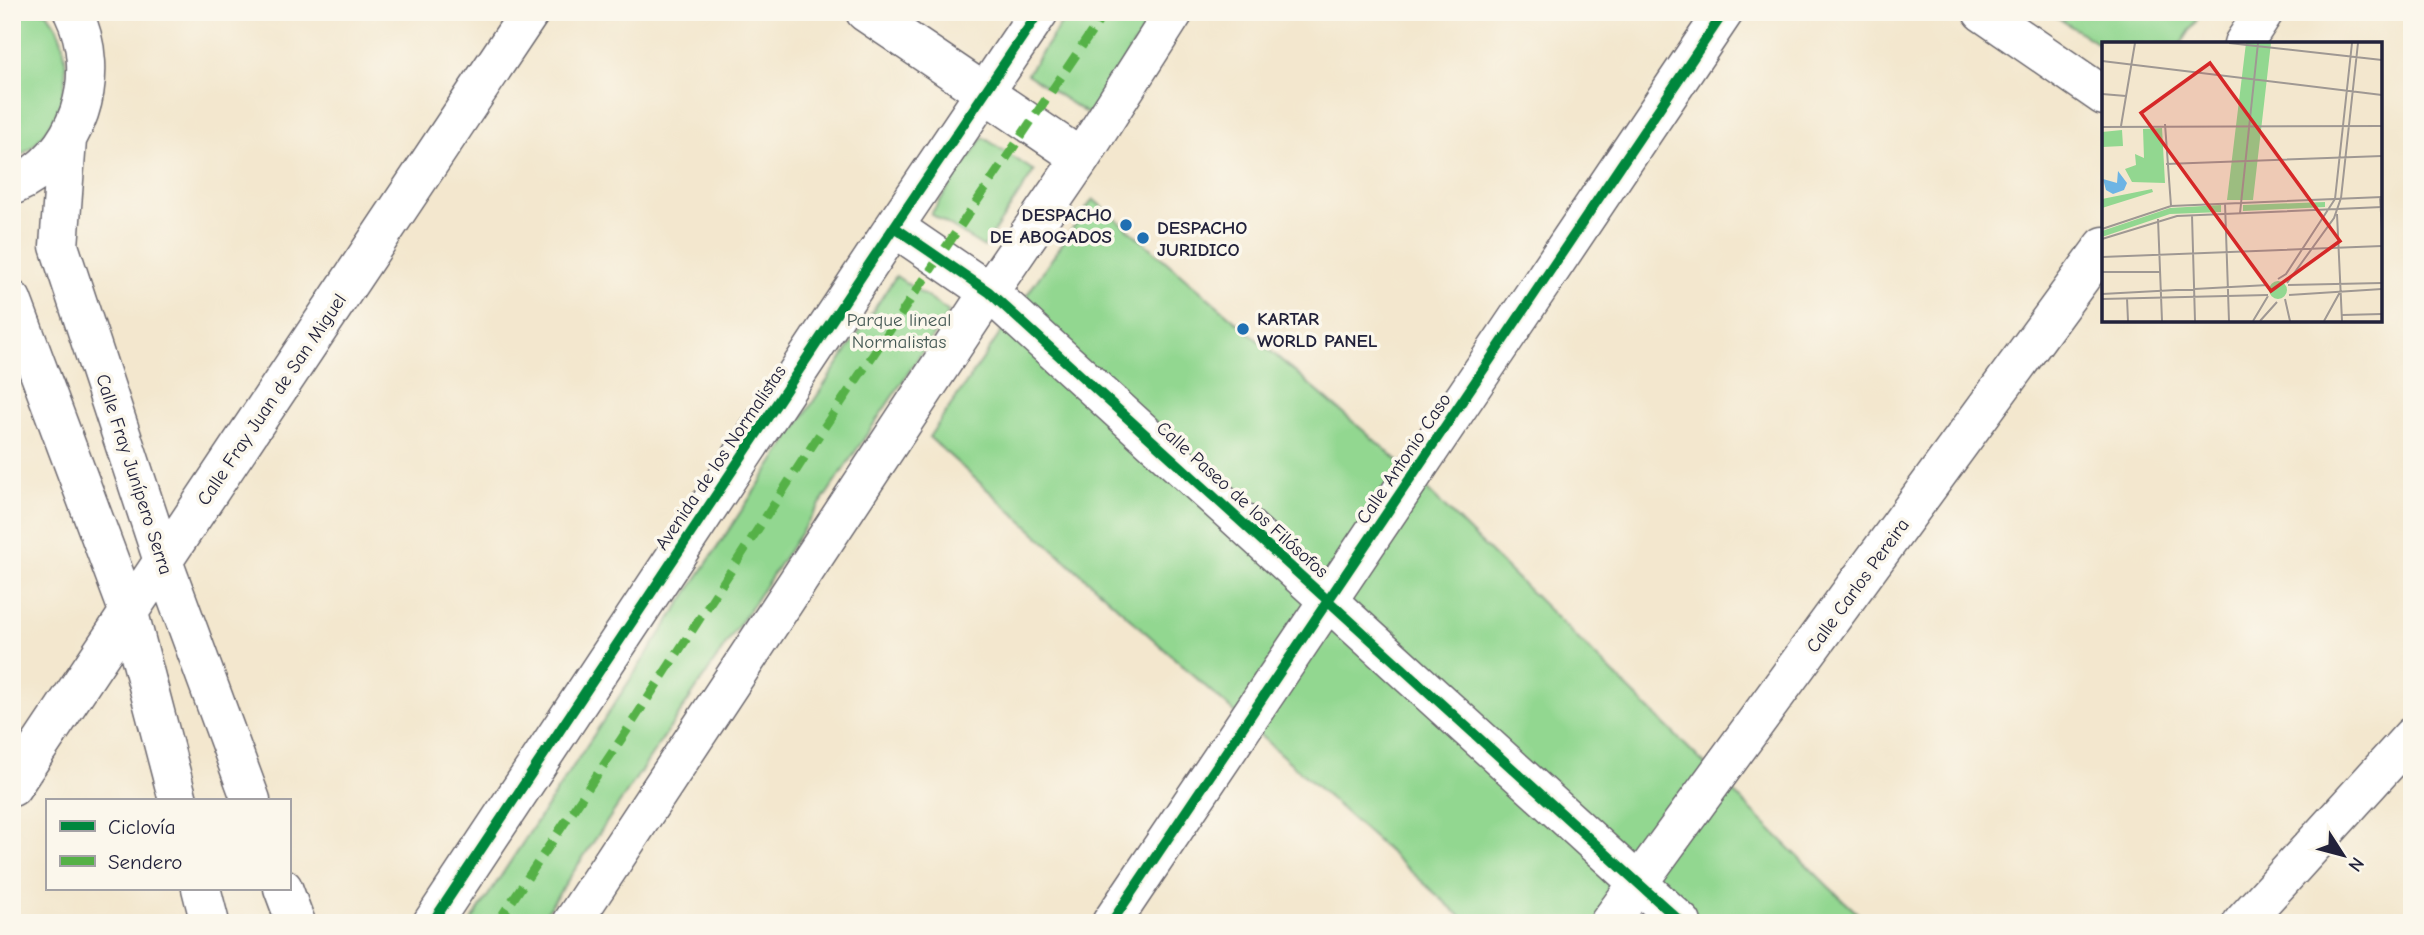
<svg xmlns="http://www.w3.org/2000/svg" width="2424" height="935" font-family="'Comic Neue',sans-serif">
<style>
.green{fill:#92d790;stroke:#5a7c66;stroke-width:2}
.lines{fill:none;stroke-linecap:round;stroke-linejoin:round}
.minor-casing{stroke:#6b676e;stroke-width:41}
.minor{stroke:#fff;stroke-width:38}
.quiet{stroke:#55b146;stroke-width:9;stroke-dasharray:18 9;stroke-linecap:butt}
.cycleway-casing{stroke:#fbf7ec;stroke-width:15}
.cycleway{stroke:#00873e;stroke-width:10}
.poi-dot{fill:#1f6fb2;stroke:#fbf7ec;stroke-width:2.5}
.labels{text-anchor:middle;stroke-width:7;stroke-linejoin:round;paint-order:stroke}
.poi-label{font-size:19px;font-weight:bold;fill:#22223b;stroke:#fbf7ec;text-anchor:start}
.park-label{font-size:19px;fill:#445854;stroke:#fbf7ec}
.street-label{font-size:19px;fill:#22223b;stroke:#fbf7ec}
.inset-road{fill:none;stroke:#9f9893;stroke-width:2}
.view{fill:#d62828;fill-opacity:0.15;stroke:#d62828;stroke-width:3.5}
.inset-edge{fill:none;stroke:#22223b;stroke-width:3.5}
</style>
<rect width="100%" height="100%" fill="#fbf7ec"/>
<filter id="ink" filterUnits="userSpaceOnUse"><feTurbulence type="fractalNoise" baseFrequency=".0143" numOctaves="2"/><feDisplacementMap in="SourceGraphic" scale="14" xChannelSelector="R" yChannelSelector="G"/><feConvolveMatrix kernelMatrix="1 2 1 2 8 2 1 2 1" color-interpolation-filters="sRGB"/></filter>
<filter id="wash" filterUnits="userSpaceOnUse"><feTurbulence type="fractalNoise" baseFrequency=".00686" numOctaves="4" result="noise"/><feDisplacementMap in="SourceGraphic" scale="28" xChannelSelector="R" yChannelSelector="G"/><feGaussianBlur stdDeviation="1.57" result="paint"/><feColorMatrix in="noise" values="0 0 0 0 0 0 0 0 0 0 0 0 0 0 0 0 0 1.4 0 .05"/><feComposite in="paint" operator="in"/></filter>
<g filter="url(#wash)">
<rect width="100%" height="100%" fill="#f3e7ce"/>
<!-- green -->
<path class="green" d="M 12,12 L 47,12 C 50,18 56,24 58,30 C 78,78 58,138 12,160 Z
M 1069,12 L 1155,12 L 1089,115 L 1027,74 Z
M 2049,12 L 2202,12 L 2181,44 L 2104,44 L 2104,48 Z
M 983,137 L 1034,171 L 984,247 L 931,214 Z
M 1093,199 L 1393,456 L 1829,887 L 1868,923 L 1468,923 L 929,437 Z
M 896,276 L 949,312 L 539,923 L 470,923 Z"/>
</g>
<g filter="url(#ink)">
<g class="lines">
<defs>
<path id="minor" d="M 865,12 L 1081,158
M 1982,12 L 2104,96
M 2243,44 L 2264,12
M 67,140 L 59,246 L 163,561 L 251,800
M 12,186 C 79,158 104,75 73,12
M 894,227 L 989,292 L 1682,923
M 12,300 L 129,613 L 178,800
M 12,787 L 530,12
M 201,888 L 210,923
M 283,888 L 296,923
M 432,923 L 894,227 L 1039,12
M 572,923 L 989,292 L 1081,158 L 1174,12
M 1111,923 L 1724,12
M 1609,923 L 2104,246
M 2242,923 L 2412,736"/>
</defs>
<!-- minor casing -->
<use href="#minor" class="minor-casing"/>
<!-- minor -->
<use href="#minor" class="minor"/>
<!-- quiet -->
<path class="quiet" d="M 497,923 L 622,738 L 823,429 L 1105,12"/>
<defs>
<path id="cycleway" d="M 894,227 L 989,292 L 1682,923
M 432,923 L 894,227 L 1039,12
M 1111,923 L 1724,12"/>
</defs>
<!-- cycleway casing -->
<use href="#cycleway" class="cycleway-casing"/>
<!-- cycleway -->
<use href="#cycleway" class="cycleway"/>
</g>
</g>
<!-- markers -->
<g class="poi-dot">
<circle cx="1126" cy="225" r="7"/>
<circle cx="1143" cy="238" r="7"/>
<circle cx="1243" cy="329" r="7"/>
</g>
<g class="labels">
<!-- poi labels -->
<g class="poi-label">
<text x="1112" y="221" text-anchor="end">DESPACHO<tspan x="1112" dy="22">DE ABOGADOS</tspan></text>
<text x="1157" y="234">DESPACHO<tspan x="1157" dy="22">JURIDICO</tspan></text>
<text x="1257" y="325">KARTAR<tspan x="1257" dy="22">WORLD PANEL</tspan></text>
</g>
<!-- park labels -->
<g class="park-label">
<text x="899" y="326">Parque lineal<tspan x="899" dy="22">Normalistas</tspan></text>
</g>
<!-- street labels -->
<g class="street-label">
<text transform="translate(271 399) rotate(-56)" y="7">Calle Fray Juan de San Miguel</text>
<text transform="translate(720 457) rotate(-56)" y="7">Avenida de los Normalistas</text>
<text transform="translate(1403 458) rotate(-56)" y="7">Calle Antonio Caso</text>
<text transform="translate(135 474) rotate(72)" y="7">Calle Fray Junípero Serra</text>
<text transform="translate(1243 499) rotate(42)" y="7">Calle Paseo de los Filósofos</text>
<text transform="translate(1857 585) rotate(-54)" y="7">Calle Carlos Pereira</text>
</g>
</g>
<!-- overview -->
<g transform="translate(2102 42)">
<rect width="280" height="280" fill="#f3e7ce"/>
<path d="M 144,1 L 169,1 L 151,158 L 125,158 ZM 60,86 L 63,141 L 30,140 L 23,127 L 34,123 L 33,112 L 42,116 L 41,87 ZM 20,88 L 21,104 L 0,105 L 0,90 ZM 50,147 L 51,150 L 0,166 L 0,157 ZM 223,160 L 223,165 L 141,169 L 141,163 ZM 119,163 L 119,170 L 68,172 L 0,195 L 0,189 L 68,166 ZM167 248a9 9 0 1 1 18 0a9 9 0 1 1-18 0Z" fill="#92d790"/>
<path d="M 16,129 L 25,141 L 22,148 L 11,152 L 4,148 L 1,137 L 15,141 Z" fill="#6db4e4"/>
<path class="inset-road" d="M 127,1 L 280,18M 0,19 L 280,53M 0,52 L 24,54M 63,82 L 69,164M 19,84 L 33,1M 0,85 L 280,84M 64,122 L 280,114M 278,155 L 280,187M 123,161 L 127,279M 138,171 L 156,1M 235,172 L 240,279M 90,173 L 93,279M 56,177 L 60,279M 0,187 L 69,164 L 280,155M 0,197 L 75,174 L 280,165M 0,215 L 280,204M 0,230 L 58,230M 176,237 L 184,232 L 233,157 L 250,1M 185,241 L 232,176 L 239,156 L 256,1M 186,243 L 280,241M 0,252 L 166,243M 187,253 L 280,247M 25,256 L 26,279M 0,257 L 166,253M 183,257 L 188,279M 240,273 L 280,272M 151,279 L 166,254M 158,279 L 175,260M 222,279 L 238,250"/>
<path class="view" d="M 108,21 L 238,199 L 169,249 L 39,71 Z"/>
<rect width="280" height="280" class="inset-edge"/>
</g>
<!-- margin -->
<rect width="2424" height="935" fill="none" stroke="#fbf7ec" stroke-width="42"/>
<!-- legend -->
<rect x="46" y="799" width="245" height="91" fill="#fbf7ec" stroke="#a4a2a5" stroke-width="2"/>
<rect x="60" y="821" width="35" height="10" fill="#00873e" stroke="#a4a2a5" stroke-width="2"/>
<text x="108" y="834" font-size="21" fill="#22223b">Ciclovía</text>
<rect x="60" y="856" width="35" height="10" fill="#55b146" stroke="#a4a2a5" stroke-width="2"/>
<text x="108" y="869" font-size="21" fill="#22223b">Sendero</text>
<!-- north arrow -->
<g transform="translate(2343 855) rotate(126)" stroke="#fbf7ec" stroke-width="5" paint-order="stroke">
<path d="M0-5L12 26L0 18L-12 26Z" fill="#22223b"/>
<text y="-10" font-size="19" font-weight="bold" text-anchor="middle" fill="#22223b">N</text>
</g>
</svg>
